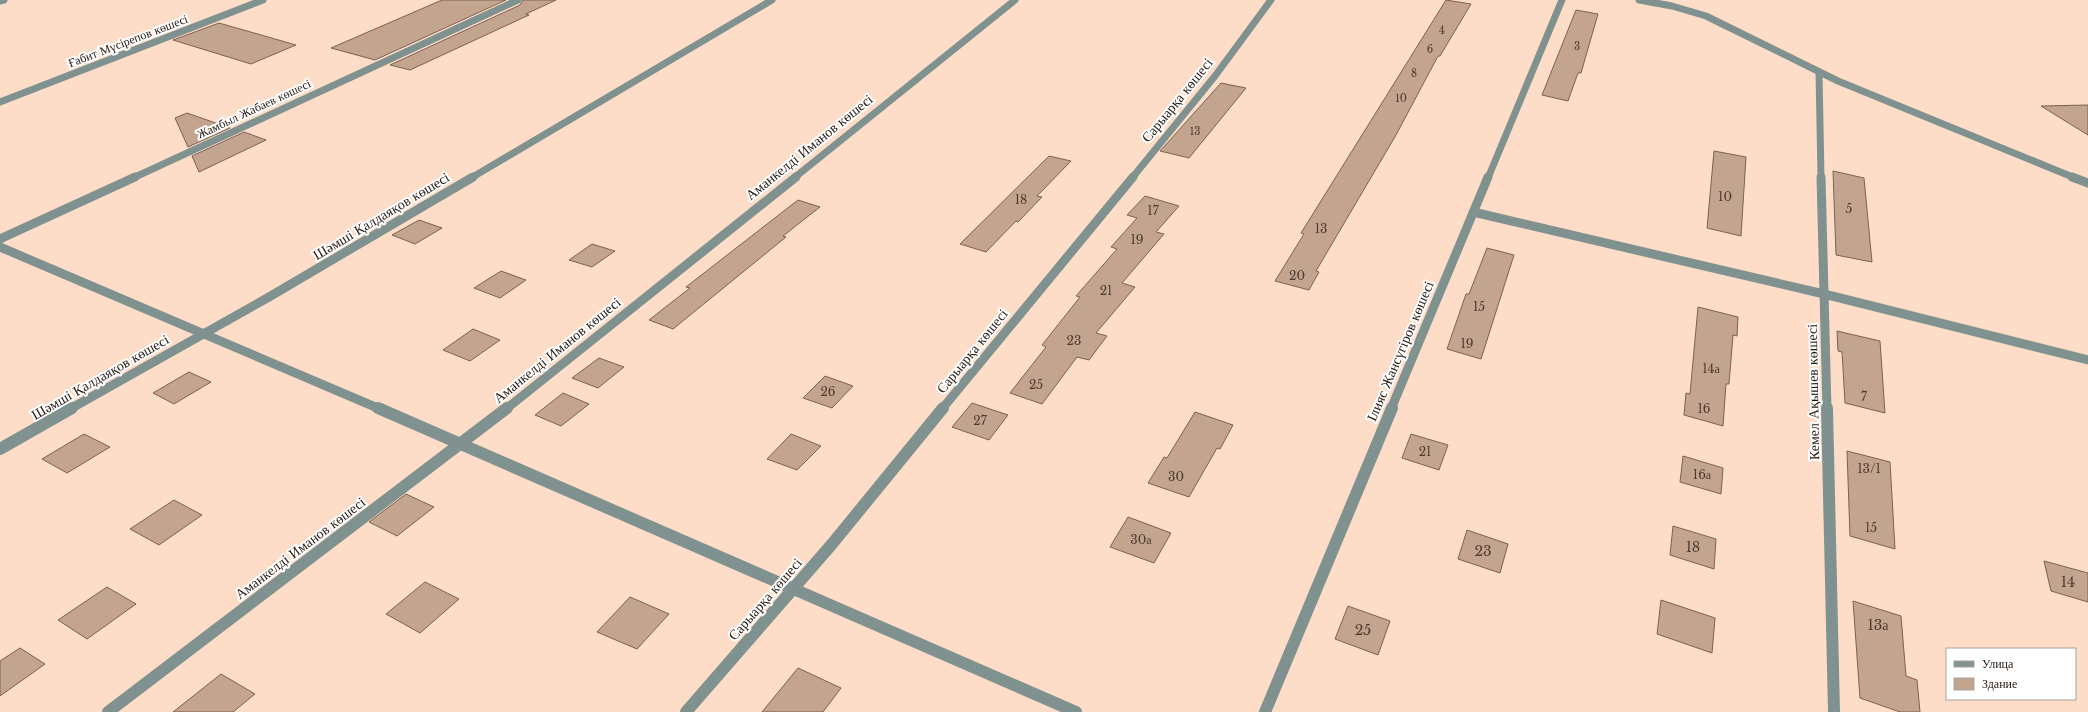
<svg xmlns="http://www.w3.org/2000/svg" width="2088" height="712" font-family="'Libre Baskerville',serif">
<style>
.building{fill:#c3a48f;stroke:#7d614e}
.lines{fill:none;stroke-linecap:round;stroke-linejoin:round}
.lane-far2{stroke:#80928f;stroke-width:7}
.lane-far1{stroke:#80928f;stroke-width:9}
.lane{stroke:#80928f;stroke-width:12}
.street-far2{stroke:#80928f;stroke-width:7}
.street-far1{stroke:#80928f;stroke-width:9}
.street{stroke:#80928f;stroke-width:12}
.labels{text-anchor:middle;stroke-width:4;stroke-linejoin:round;paint-order:stroke}
.far-number-label{font-size:10px;fill:#4c3c30}
.far-street-label{font-size:12px;fill:#241911;stroke:#fff}
.number-label{font-size:12px;fill:#4c3c30}
.street-label{font-size:14px;fill:#241911;stroke:#fff}
.near-number-label{font-size:14px;fill:#4c3c30}
</style>
<rect width="100%" height="100%" fill="#feddc8"/>
<!-- building -->
<path class="building" d="M 442,0 L 506,0 L 375,60 L 331,48 Z
M 523,0 L 556,0 L 526,14 L 529,15 L 410,70 L 390,65 L 520,5 Z
M 1446,0 L 1471,4 L 1440,56 L 1438,56 L 1396,135 L 1316,271 L 1319,272 L 1309,290 L 1275,281 L 1304,234 L 1301,233 Z
M 1576,10 L 1598,14 L 1581,73 L 1578,73 L 1568,101 L 1542,95 Z
M 219,23 L 296,45 L 251,64 L 173,40 Z
M 1221,83 L 1246,88 L 1189,158 L 1160,151 Z
M 2088,105 L 2088,135 L 2041,106 Z
M 187,113 L 230,128 L 188,147 L 175,118 Z
M 244,132 L 266,140 L 199,172 L 192,156 Z
M 1714,151 L 1746,157 L 1741,236 L 1707,228 Z
M 1049,156 L 1071,161 L 1037,196 L 1042,197 L 1018,222 L 1016,221 L 986,252 L 960,244 Z
M 1833,171 L 1864,178 L 1872,262 L 1836,255 Z
M 1145,196 L 1179,206 L 1156,232 L 1164,234 L 1122,283 L 1135,287 L 1096,333 L 1107,336 L 1089,360 L 1077,357 L 1042,404 L 1010,393 L 1046,347 L 1042,345 L 1080,297 L 1076,296 L 1117,249 L 1111,247 L 1137,218 L 1127,215 Z
M 798,200 L 820,207 L 783,236 L 786,237 L 673,329 L 649,320 L 690,288 L 686,287 Z
M 419,220 L 442,228 L 415,244 L 392,235 Z
M 592,244 L 615,251 L 592,267 L 569,260 Z
M 1487,248 L 1514,255 L 1481,359 L 1447,349 L 1466,294 L 1469,294 Z
M 501,271 L 526,280 L 500,298 L 474,288 Z
M 1698,307 L 1738,317 L 1737,336 L 1733,335 L 1729,384 L 1726,384 L 1723,426 L 1684,415 L 1686,393 L 1690,394 Z
M 473,329 L 500,340 L 470,361 L 443,350 Z
M 1837,331 L 1880,341 L 1885,413 L 1845,403 L 1842,352 L 1838,351 Z
M 599,358 L 624,367 L 598,388 L 572,378 Z
M 189,372 L 211,382 L 174,404 L 153,393 Z
M 825,376 L 853,386 L 832,408 L 803,398 Z
M 563,393 L 589,404 L 561,426 L 535,415 Z
M 972,403 L 1008,415 L 989,440 L 952,427 Z
M 1195,412 L 1233,425 L 1220,449 L 1217,448 L 1189,497 L 1148,483 L 1164,457 L 1167,458 Z
M 84,434 L 110,447 L 67,473 L 42,459 Z
M 791,434 L 821,446 L 797,470 L 767,459 Z
M 1411,434 L 1448,445 L 1439,470 L 1402,458 Z
M 1847,451 L 1890,462 L 1895,549 L 1850,536 Z
M 1683,456 L 1723,468 L 1721,494 L 1680,482 Z
M 406,494 L 434,507 L 397,536 L 369,522 Z
M 174,500 L 202,515 L 159,545 L 130,529 Z
M 1128,517 L 1171,533 L 1154,563 L 1110,547 Z
M 1673,526 L 1716,539 L 1714,569 L 1670,555 Z
M 1467,530 L 1508,544 L 1500,573 L 1458,559 Z
M 2044,561 L 2088,573 L 2088,602 L 2051,591 Z
M 425,582 L 459,599 L 420,633 L 386,614 Z
M 107,587 L 136,604 L 87,639 L 58,620 Z
M 630,597 L 669,614 L 637,649 L 597,632 Z
M 1661,600 L 1715,618 L 1712,653 L 1657,634 Z
M 1853,601 L 1901,616 L 1906,676 L 1917,680 L 1920,712 L 1900,712 L 1860,698 Z
M 1348,606 L 1390,621 L 1378,655 L 1335,639 Z
M 20,648 L 45,664 L 0,696 L 0,661 Z
M 798,668 L 841,688 L 823,712 L 762,712 Z
M 221,674 L 255,694 L 233,712 L 173,712 Z"/>
<g class="lines">
<!-- lane-far2 -->
<path class="lane-far2" d="M 0,1 L 4,0
M 1819,72 L 1821,178
M 0,102 L 263,0
M 471,178 L 772,0
M 1132,178 L 1215,76 L 1271,0
M 1488,178 L 1562,0"/>
<!-- lane-far1 -->
<path class="lane-far1" d="M 1821,177 L 1827,409
M 1473,212 L 1824,294 L 2088,360
M 0,247 L 380,409
M 70,409 L 269,297 L 473,177
M 942,409 L 1133,177
M 1391,409 L 1488,177"/>
<!-- lane -->
<path class="lane" d="M 378,408 L 1076,712
M 1827,408 L 1834,712
M 0,449 L 72,408
M 686,712 L 832,544 L 943,408
M 1265,712 L 1392,408"/>
<!-- street-far2 -->
<path class="street-far2" d="M 1639,0 L 1672,6 L 1706,16 L 1838,81 L 2075,178
M 133,178 L 518,0
M 794,178 L 1015,0"/>
<!-- street-far1 -->
<path class="street-far1" d="M 2072,177 L 2088,183
M 0,239 L 135,177
M 506,409 L 796,177"/>
<!-- street -->
<path class="street" d="M 108,712 L 507,408"/>
</g>
<g class="labels">
<!-- far-number labels -->
<g class="far-number-label">
<text x="1442" y="34">4</text>
<text x="1577" y="50">3</text>
<text x="1430" y="53">6</text>
<text x="1414" y="77">8</text>
<text x="1401" y="102">10</text>
<text x="1195" y="135">13</text>
</g>
<!-- far-street labels -->
<g class="far-street-label">
<text transform="translate(128 41) rotate(-21)" y="4">Ғабит Мүсірепов көшесі</text>
<text transform="translate(254 109) rotate(-25)" y="4">Жамбыл Жабаев көшесі</text>
</g>
<!-- number labels -->
<g class="number-label">
<text x="1725" y="201">10</text>
<text x="1021" y="204">18</text>
<text x="1849" y="213">5</text>
<text x="1153" y="215">17</text>
<text x="1321" y="233">13</text>
<text x="1137" y="244">19</text>
<text x="1297" y="280">20</text>
<text x="1106" y="295">21</text>
<text x="1479" y="311">15</text>
<text x="1074" y="345">23</text>
<text x="1467" y="348">19</text>
<text x="1711" y="373">14а</text>
<text x="1036" y="389">25</text>
<text x="828" y="396">26</text>
<text x="1864" y="401">7</text>
<text x="1704" y="413">16</text>
<text x="980" y="425">27</text>
<text x="1425" y="456">21</text>
<text x="1869" y="473">13/1</text>
<text x="1702" y="479">16а</text>
<text x="1176" y="481">30</text>
<text x="1871" y="532">15</text>
<text x="1141" y="544">30а</text>
</g>
<!-- street labels -->
<g class="street-label">
<text transform="translate(1177 100) rotate(-51)" y="5">Сарыарқа көшесі</text>
<text transform="translate(809 147) rotate(-39)" y="5">Аманкелді Иманов көшесі</text>
<text transform="translate(381 216) rotate(-31)" y="5">Шәмші Қалдаяқов көшесі</text>
<text transform="translate(557 350) rotate(-39)" y="5">Аманкелді Иманов көшесі</text>
<text transform="translate(972 351) rotate(-51)" y="5">Сарыарқа көшесі</text>
<text transform="translate(1400 351) rotate(-67)" y="5">Ілияс Жансүгіров көшесі</text>
<text transform="translate(100 377) rotate(-30)" y="5">Шәмші Қалдаяқов көшесі</text>
<text transform="translate(1813 392) rotate(-91)" y="5">Кемел Ақышев көшесі</text>
<text transform="translate(300 548) rotate(-37)" y="5">Аманкелді Иманов көшесі</text>
<text transform="translate(765 599) rotate(-49)" y="5">Сарыарқа көшесі</text>
</g>
<!-- near-number labels -->
<g class="near-number-label">
<text x="1693" y="552">18</text>
<text x="1483" y="556">23</text>
<text x="2068" y="587">14</text>
<text x="1878" y="630">13а</text>
<text x="1363" y="635">25</text>
</g>
</g>
<!-- legend -->
<rect x="1946" y="648" width="130" height="52" fill="#ffffff" stroke="#a7a3a0"/>
<rect x="1954" y="661" width="20" height="6" fill="#80928f" stroke="#a7a3a0"/>
<text x="1982" y="668" font-size="12" fill="#241911">Улица</text>
<rect x="1954" y="678" width="20" height="12" fill="#c3a48f" stroke="#a7a3a0"/>
<text x="1982" y="688" font-size="12" fill="#241911">Здание</text>
</svg>
